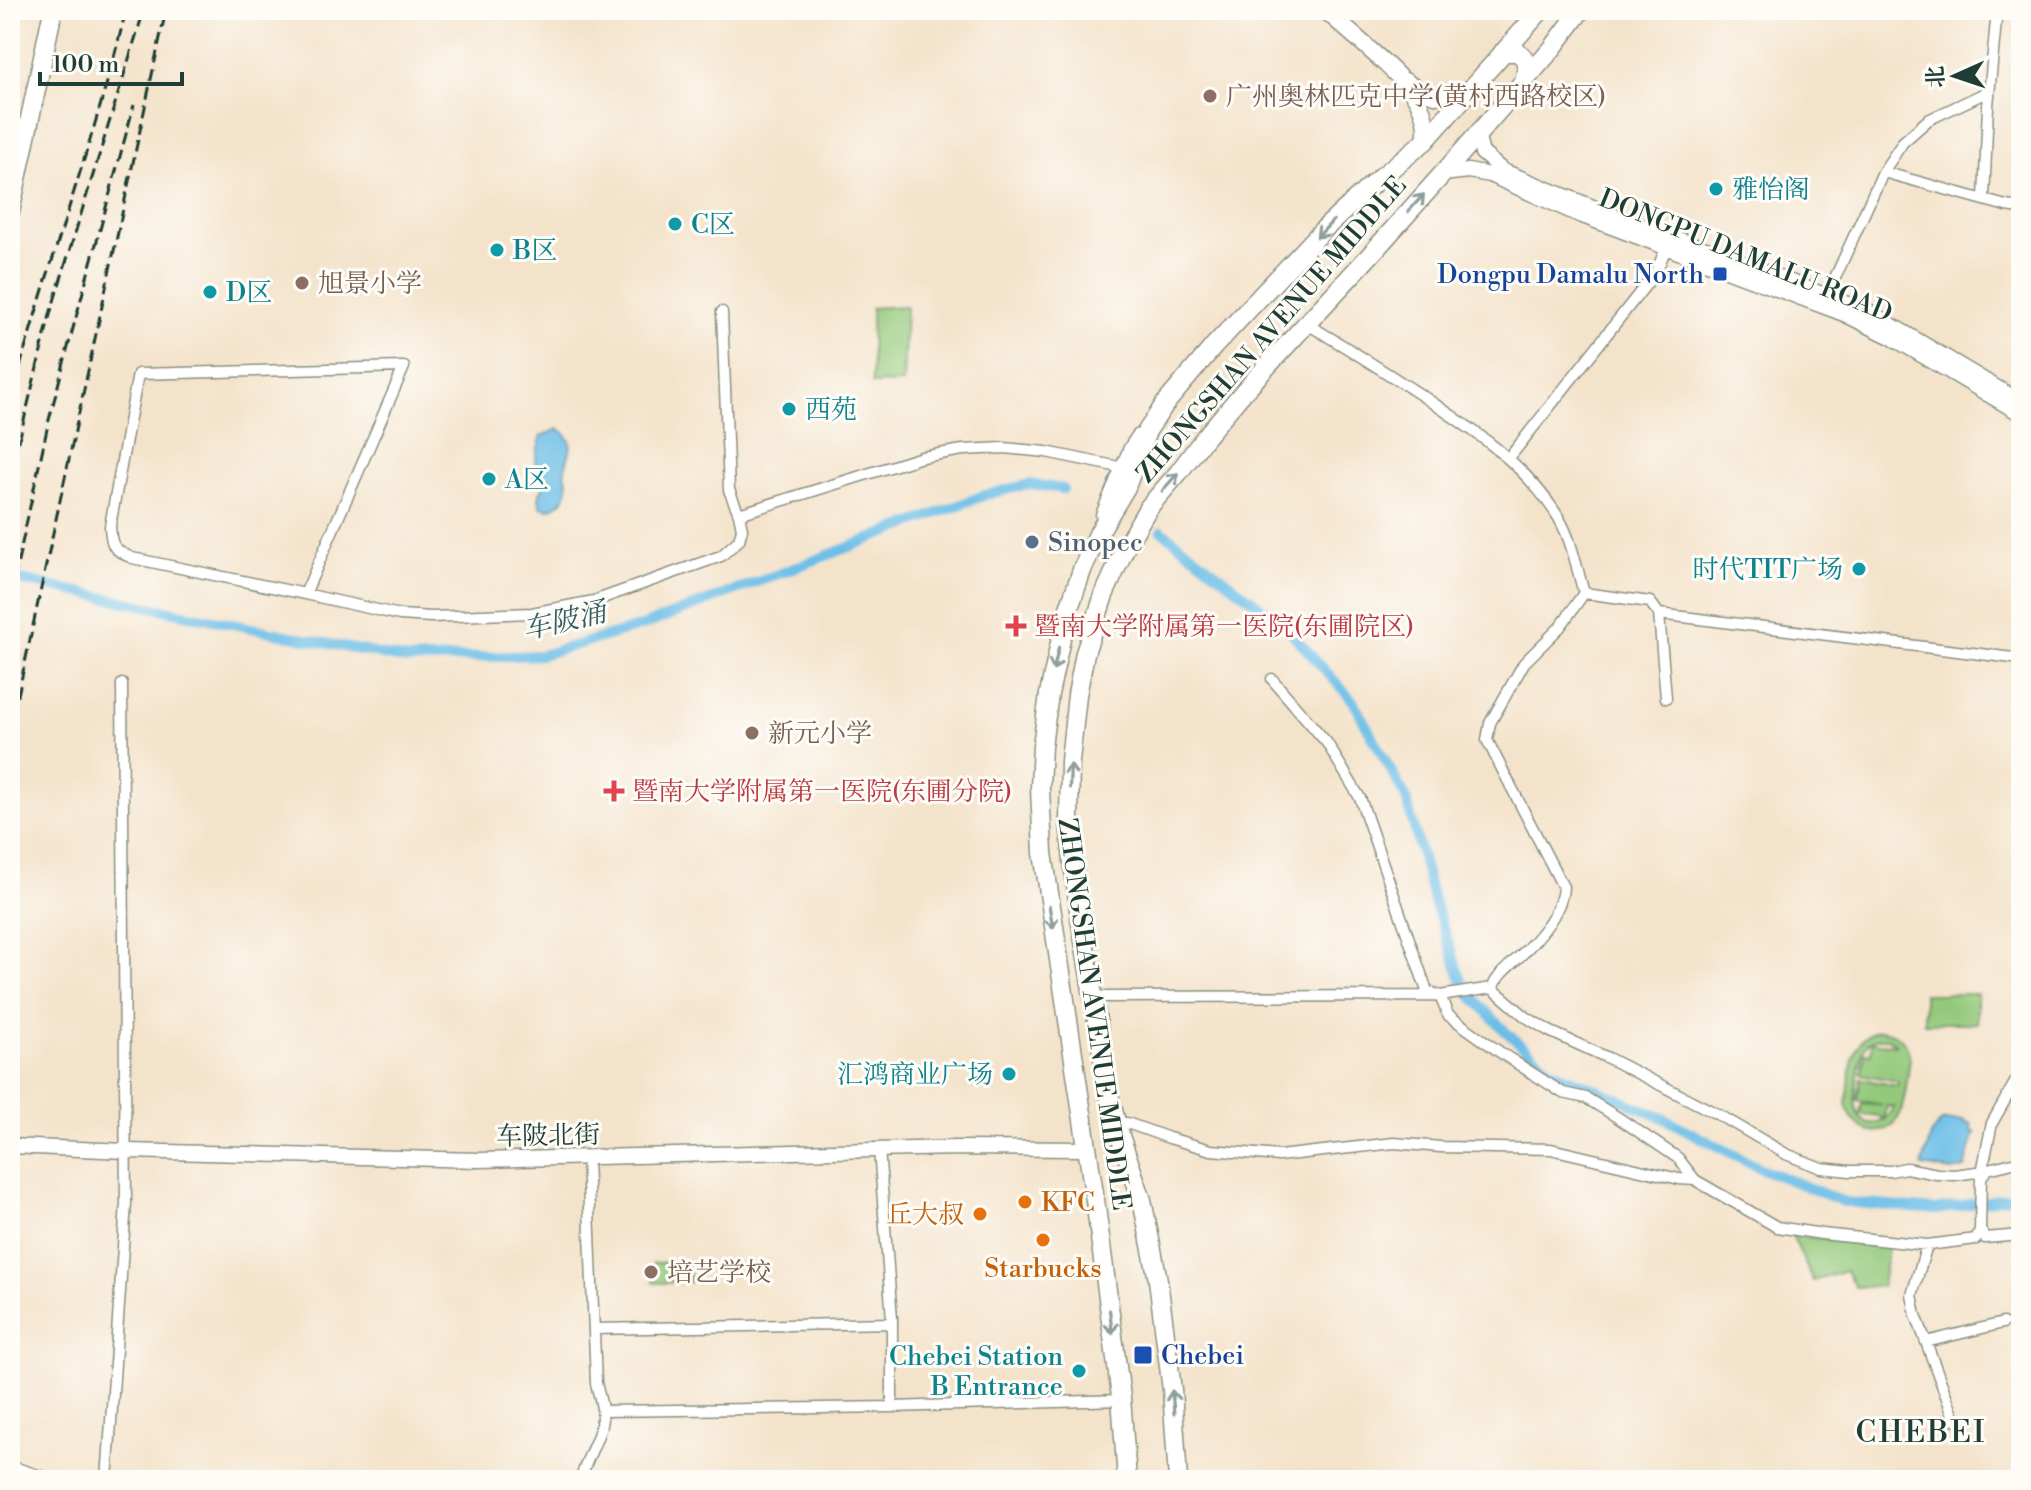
<svg xmlns="http://www.w3.org/2000/svg" width="2031" height="1490" font-family="'Libre Bodoni','Noto Serif SC',serif">
<style>
.green{fill:#94c97b;stroke:#5a8358;stroke-width:2;fill-rule:evenodd}
.water{fill:#6bbde7;stroke:#457d8e;stroke-width:2}
.lines{fill:none;stroke-linecap:round;stroke-linejoin:round}
.canal{stroke:#6bbde7;stroke-width:10}
.street-casing{stroke:#8a9080;stroke-width:13}
.secondary-casing{stroke:#8a9080;stroke-width:17}
.primary-casing{stroke:#8a9080;stroke-width:19}
.highway-casing{stroke:#8a9080;stroke-width:21}
.street{stroke:#fff;stroke-width:10}
.secondary{stroke:#fff;stroke-width:14}
.primary{stroke:#fff;stroke-width:16}
.highway{stroke:#fff;stroke-width:18}
.rail{stroke:#1f3d34;stroke-width:3;stroke-dasharray:12 6;stroke-linecap:butt}
.oneway{stroke:#8f9e9a}
.education-dot{fill:#8d6e63;stroke:#fdfcf7;stroke-width:3}
.culture-dot{fill:#0f9aa8;stroke:#fdfcf7;stroke-width:3}
.transit-dot{fill:#1a4fb4;stroke:#fdfcf7;stroke-width:3}
.service-dot{fill:#5c6f8a;stroke:#fdfcf7;stroke-width:3}
.health-dot{fill:#e0444e;stroke:#fdfcf7;stroke-width:3}
.food-dot{fill:#e8710a;stroke:#fdfcf7;stroke-width:3}
.labels{text-anchor:middle;stroke-width:6;stroke-linejoin:round;paint-order:stroke}
.education-label{font-size:26px;fill:#785e54;stroke:#fdfcf7;text-anchor:start}
.culture-label{font-size:26px;fill:#0d838f;stroke:#fdfcf7;text-anchor:start}
.street-label{font-size:26px;fill:#1f3d34;stroke:#fdfcf7}
.transit-label{font-size:26px;fill:#164399;stroke:#fdfcf7;text-anchor:end}
.service-label{font-size:26px;fill:#4e5e75;stroke:#fdfcf7;text-anchor:start}
.health-label{font-size:26px;fill:#be3a42;stroke:#fdfcf7;text-anchor:start}
.food-label{font-size:26px;fill:#c56008;stroke:#fdfcf7;text-anchor:start}
.water-label{font-size:28px;font-style:italic;fill:#325d61;stroke:#fdfcf7}
.quarter-label{font-size:30px;letter-spacing:2px;fill:#1f3d34;stroke:#fdfcf7}
</style>
<rect width="100%" height="100%" fill="#fdfcf7"/>
<filter id="ink" filterUnits="userSpaceOnUse"><feTurbulence type="fractalNoise" baseFrequency=".0125" numOctaves="2"/><feDisplacementMap in="SourceGraphic" scale="16" xChannelSelector="R" yChannelSelector="G"/><feConvolveMatrix kernelMatrix="1 2 1 2 8 2 1 2 1" color-interpolation-filters="sRGB"/></filter>
<filter id="wash" filterUnits="userSpaceOnUse"><feTurbulence type="fractalNoise" baseFrequency=".006" numOctaves="4" result="noise"/><feDisplacementMap in="SourceGraphic" scale="32" xChannelSelector="R" yChannelSelector="G"/><feGaussianBlur stdDeviation="1.8" result="paint"/><feColorMatrix in="noise" values="0 0 0 0 0 0 0 0 0 0 0 0 0 0 0 0 0 1.4 0 .05"/><feComposite in="paint" operator="in"/></filter>
<g filter="url(#wash)">
<rect width="100%" height="100%" fill="#f4e3cb"/>
<!-- green -->
<path class="green" d="M 906,306 L 903,383 L 872,384 L 871,308 Z
M 1924,994 L 1977,994 L 1977,1023 L 1924,1023 Z
M 1879,1030 C 1897,1031 1908,1041 1910,1059 C 1907,1076 1906,1098 1900,1114 C 1887,1144 1850,1132 1847,1103 C 1851,1077 1848,1037 1879,1030 ZM 1877,1038 L 1887,1038 L 1897,1045 L 1872,1042 L 1871,1054 L 1865,1053 L 1861,1074 L 1898,1081 L 1897,1086 L 1861,1079 L 1857,1100 L 1883,1105 L 1862,1103 L 1860,1114 L 1885,1118 L 1887,1106 L 1894,1107 C 1887,1126 1862,1131 1856,1109 C 1853,1100 1860,1053 1866,1045 C 1870,1041 1872,1041 1877,1038 Z
M 1792,1235 L 1888,1248 L 1882,1286 L 1855,1287 L 1846,1271 L 1813,1281 Z
M 689,1262 L 690,1282 L 653,1283 L 653,1263 Z"/>
<!-- water -->
<path class="water" d="M 559,429 C 578,441 569,452 565,468 C 563,475 568,479 568,486 C 568,498 558,506 548,509 L 541,507 C 535,490 545,493 544,481 C 544,473 536,470 536,463 C 535,454 540,445 541,436 Z
M 1965,1120 L 1965,1124 L 1971,1123 L 1972,1132 L 1975,1132 L 1965,1168 L 1952,1171 L 1922,1166 L 1932,1133 L 1942,1121 Z"/>
<g class="lines">
<!-- canal -->
<path class="canal" d="M 1162,531 L 1282,623 L 1353,701 L 1406,798 L 1433,899 L 1465,989 L 1506,1032 L 1551,1070 L 1659,1116 L 1760,1168 L 1844,1202 L 1936,1210 L 2021,1195
M 10,578 L 407,660 L 541,655 L 642,626 L 985,495 L 1029,484 L 1063,489"/>
</g>
</g>
<g filter="url(#ink)">
<g class="lines">
<defs>
<path id="street" d="M 1883,172 L 2006,206 L 2021,208
M 1984,199 L 1988,106 L 1997,10
M 1825,300 L 1883,172 L 1903,142 L 1928,120 L 1989,91
M 1307,324 C 1348,348 1387,373 1427,399 C 1475,431 1523,463 1555,512 C 1571,535 1576,566 1584,593 L 1560,627 L 1524,663 L 1490,723 L 1487,740 L 1563,887 C 1562,910 1541,935 1525,951 C 1514,963 1499,972 1492,988
M 404,367 L 305,594 L 132,558 C 113,549 111,547 110,526 L 138,374 Z
M 1509,458 L 1656,272 L 1667,246
M 739,514 L 922,457 L 963,450 L 1004,448 L 1046,452 L 1124,468
M 1584,593 L 1650,602 L 1659,614 L 1666,698
M 305,594 L 400,615 L 431,617 L 532,613 L 594,601 L 721,556 L 739,540 L 742,529 L 739,514 L 729,490 L 722,312
M 1659,614 L 2021,659
M 1272,679 L 1327,743 L 1360,798 L 1427,991 L 1440,996 L 1448,1015 L 1504,1055 L 1563,1093 L 1586,1098 L 1617,1117 L 1678,1158 L 1695,1180 L 1777,1227 L 1822,1234 L 1927,1245 L 1976,1239 L 1980,1230 L 1985,1238 L 2021,1235
M 1093,997 L 1440,996 L 1492,988 L 1526,1017 L 1549,1031 L 1608,1058 L 1721,1116 L 1786,1154 L 1821,1168 L 1850,1171 L 1891,1171 L 1906,1168 L 1937,1174 L 1954,1175 L 1977,1172 L 1981,1177 L 1988,1169 L 2021,1161
M 1116,1125 L 1127,1123 L 1169,1138 L 1211,1150 L 1279,1156 L 1394,1143 L 1441,1147 L 1551,1149 L 1679,1179 L 1695,1180
M 879,1149 L 892,1319 L 892,1407
M 1980,1230 L 1981,1177 L 1992,1123 L 2021,1072
M 1927,1245 L 1912,1295 L 1916,1315 L 1955,1420
M 594,1329 L 892,1323
M 1926,1342 L 2003,1323
M 603,1411 L 892,1407 L 1121,1400
M 107,1480 L 126,1203 L 122,684
M 581,1480 C 585,1457 605,1433 602,1409 C 601,1401 598,1392 596,1383 L 587,1158"/>
<path id="secondary" d="M 1405,80 C 1432,98 1439,102 1471,90
M 1477,135 L 1482,153 L 1503,171 L 1625,220 L 1706,249 L 1873,314 L 2021,402
M 1443,174 L 1468,171 L 1490,175 L 1577,214 L 1844,314 L 1891,337 L 2021,414
M 1103,515 L 1131,448 L 1139,436
M 10,1146 L 126,1151 L 479,1160 L 956,1148 L 1088,1149
M 10,1468 L 46,1480"/>
<path id="primary" d="M 1325,10 C 1339,23 1354,35 1368,48 C 1394,72 1433,101 1425,141"/>
<path id="highway" d="M 1503,52 L 1517,52 C 1530,59 1527,72 1523,83
M 10,212 L 53,10
M 1127,1480 L 1121,1397 L 1096,1207 L 1043,853 L 1040,788 L 1042,746 L 1049,694 L 1065,620 L 1082,570 L 1099,532 L 1126,487 L 1147,431 L 1165,404 L 1214,346 L 1323,230 L 1375,182 L 1425,141 L 1541,10
M 1178,1480 L 1172,1390 L 1158,1280 L 1142,1200 L 1120,1136 L 1110,1099 L 1080,917 L 1073,862 L 1069,821 L 1070,761 L 1077,695 L 1085,653 L 1104,595 L 1126,546 L 1148,508 L 1179,472 L 1206,436 L 1245,390 L 1373,252 L 1464,150 L 1552,49 L 1581,10"/>
</defs>
<!-- street casing -->
<use href="#street" class="street-casing"/>
<!-- secondary casing -->
<use href="#secondary" class="secondary-casing"/>
<!-- primary casing -->
<use href="#primary" class="primary-casing"/>
<!-- highway casing -->
<use href="#highway" class="highway-casing"/>
<!-- street -->
<use href="#street" class="street"/>
<!-- secondary -->
<use href="#secondary" class="secondary"/>
<!-- primary -->
<use href="#primary" class="primary"/>
<!-- highway -->
<use href="#highway" class="highway"/>
<!-- rail -->
<path class="rail" d="M 10,403 C 45,271 94,143 126,10
M 10,477 L 51,311 L 144,10
M 10,598 L 49,420 L 72,332 L 134,105
M 10,732 L 166,10"/>
</g>
<!-- one-way arrows -->
<defs><path id="oneway-shaft" d="M-6 0H5M1.5-3L5.5 0L1.5 3" fill="none" stroke-width="1.6" stroke-linecap="round" stroke-linejoin="round" transform="scale(2)"/></defs>
<g class="oneway">
<use href="#oneway-shaft" transform="translate(1416 203) rotate(-48)"/>
<use href="#oneway-shaft" transform="translate(1325 229) rotate(134)"/>
<use href="#oneway-shaft" transform="translate(1170 482) rotate(-49)"/>
<use href="#oneway-shaft" transform="translate(1056 659) rotate(103)"/>
<use href="#oneway-shaft" transform="translate(1070 776) rotate(-88)"/>
<use href="#oneway-shaft" transform="translate(1051 917) rotate(81)"/>
<use href="#oneway-shaft" transform="translate(1111 1322) rotate(83)"/>
<use href="#oneway-shaft" transform="translate(1173 1402) rotate(-95)"/>
</g>
</g>
<!-- markers -->
<g class="education-dot">
<circle cx="1210" cy="96" r="8"/>
<circle cx="302" cy="283" r="8"/>
<circle cx="752" cy="733" r="8"/>
<circle cx="651" cy="1272" r="8"/>
</g>
<g class="culture-dot">
<circle cx="1716" cy="189" r="8"/>
<circle cx="675" cy="224" r="8"/>
<circle cx="497" cy="250" r="8"/>
<circle cx="210" cy="292" r="8"/>
<circle cx="789" cy="409" r="8"/>
<circle cx="489" cy="479" r="8"/>
<circle cx="1859" cy="569" r="8"/>
<circle cx="1009" cy="1074" r="8"/>
<circle cx="1079" cy="1371" r="8"/>
</g>
<g class="transit-dot">
<rect x="1712" y="266" width="16" height="16" rx="4"/>
<rect x="1133" y="1345" width="20" height="20" rx="4"/>
</g>
<circle class="service-dot" cx="1032" cy="542" r="8"/>
<g class="health-dot">
<path d="M1012 614h8v8h8v8h-8v8h-8v-8h-8v-8h8z"/>
<path d="M610 779h8v8h8v8h-8v8h-8v-8h-8v-8h8z"/>
</g>
<g class="food-dot">
<circle cx="1025" cy="1202" r="8"/>
<circle cx="980" cy="1214" r="8"/>
<circle cx="1043" cy="1240" r="8"/>
</g>
<g class="labels">
<!-- education labels -->
<g class="education-label">
<text x="1226" y="105">广州奥林匹克中学(黄村西路校区)</text>
<text x="318" y="292">旭景小学</text>
<text x="768" y="742">新元小学</text>
<text x="667" y="1281">培艺学校</text>
</g>
<!-- culture labels -->
<g class="culture-label">
<text x="1732" y="198">雅怡阁</text>
<text x="691" y="233">C区</text>
<text x="513" y="259">B区</text>
<text x="226" y="301">D区</text>
<text x="805" y="418">西苑</text>
<text x="505" y="488">A区</text>
<text x="1843" y="578" text-anchor="end">时代TIT广场</text>
<text x="993" y="1083" text-anchor="end">汇鸿商业广场</text>
<text x="1063" y="1365" text-anchor="end">Chebei Station<tspan x="1063" dy="30">B Entrance</tspan></text>
</g>
<!-- street labels -->
<g class="street-label">
<text transform="translate(1746 255) rotate(22)" y="9">DONGPU DAMALU ROAD</text>
<text transform="translate(1271 329) rotate(-49)" y="9">ZHONGSHAN AVENUE MIDDLE</text>
<text transform="translate(1095 1014) rotate(82)" y="9">ZHONGSHAN AVENUE MIDDLE</text>
<text transform="translate(548 1135) rotate(-1)" y="9">车陂北街</text>
</g>
<!-- transit labels -->
<g class="transit-label">
<text x="1704" y="283">Dongpu Damalu North</text>
<text x="1161" y="1364" text-anchor="start">Chebei</text>
</g>
<!-- service labels -->
<g class="service-label">
<text x="1048" y="551">Sinopec</text>
</g>
<!-- health labels -->
<g class="health-label">
<text x="1034" y="635">暨南大学附属第一医院(东圃院区)</text>
<text x="632" y="800">暨南大学附属第一医院(东圃分院)</text>
</g>
<!-- food labels -->
<g class="food-label">
<text x="1041" y="1211">KFC</text>
<text x="964" y="1223" text-anchor="end">丘大叔</text>
<text x="1043" y="1277" text-anchor="middle">Starbucks</text>
</g>
<!-- water labels -->
<g class="water-label">
<text transform="translate(564 620) rotate(-13)" y="10">车陂涌</text>
</g>
<!-- quarter labels -->
<g class="quarter-label">
<text x="1921" y="1442">CHEBEI</text>
</g>
</g>
<!-- margin -->
<rect width="2031" height="1490" fill="none" stroke="#fdfcf7" stroke-width="40"/>
<!-- north arrow -->
<g transform="translate(1955 76) rotate(267)" stroke="#fdfcf7" stroke-width="6" paint-order="stroke">
<path d="M0-6L14 30L0 20L-14 30Z" fill="#1f3d34"/>
<text y="-12" font-size="22" font-weight="bold" text-anchor="middle" fill="#1f3d34">北</text>
</g>
<!-- scale -->
<path d="M40 72v12h142v-12" fill="none" stroke="#1f3d34" stroke-width="4"/>
<text x="52" y="72" font-size="24" fill="#1f3d34" stroke="#fdfcf7" stroke-width="6" paint-order="stroke">100 m</text>
</svg>
